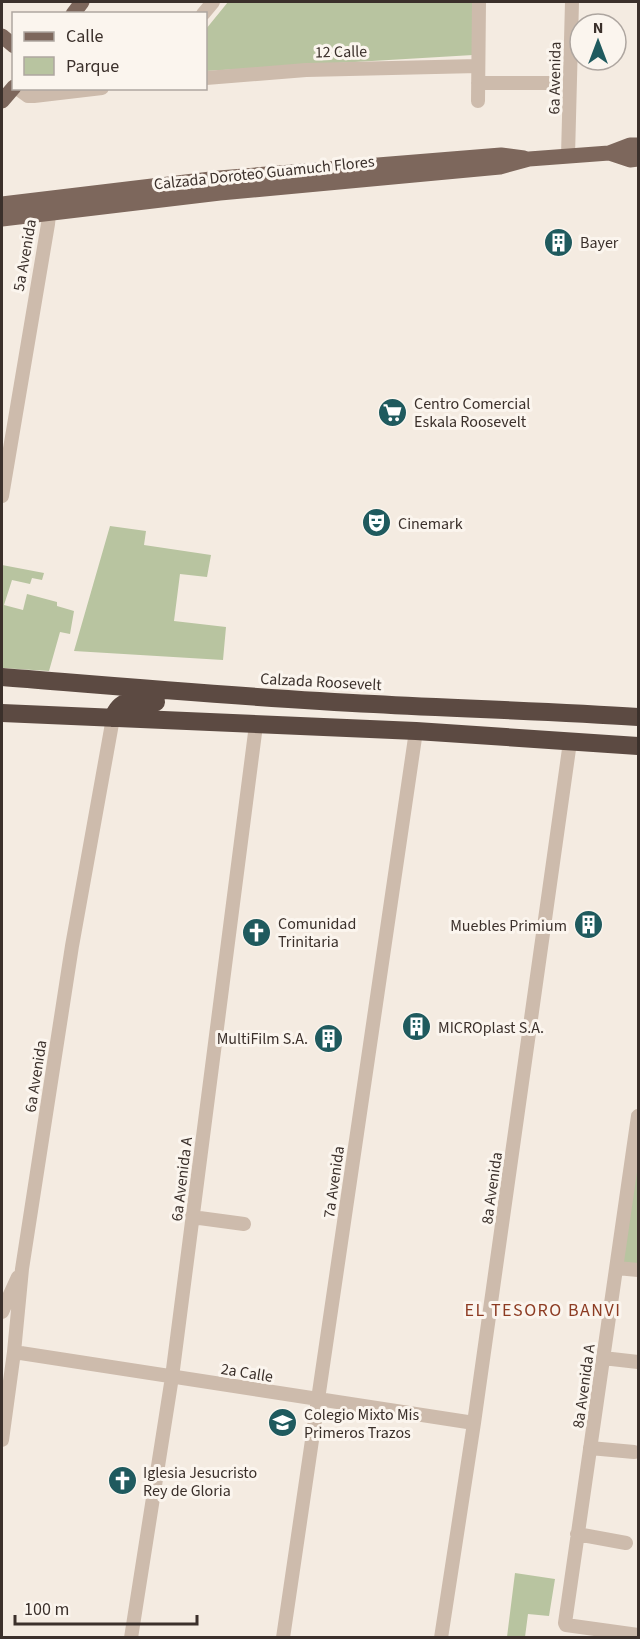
<svg xmlns="http://www.w3.org/2000/svg" width="640" height="1639" font-family="'Source Sans 3',sans-serif">
<style>
.green{fill:#b8c4a0}
.lines{fill:none;stroke-linecap:round;stroke-linejoin:round}
.minor{stroke:#cdbbac;stroke-width:14}
.major{stroke:#7d675c;stroke-width:15}
.highway{stroke:#5c4a42;stroke-width:18}
.labels{text-anchor:middle;stroke-width:6;stroke-linejoin:round;paint-order:stroke}
.street-label{font-size:16px;fill:#3b302b;stroke:#fbf5ee}
.poi-label{font-size:16px;fill:#3b302b;stroke:#fbf5ee;text-anchor:start}
.neighbourhood-label{font-size:18px;letter-spacing:1.5px;fill:#8c3b22;stroke:#fbf5ee}
</style>
<rect width="100%" height="100%" fill="#f4ebe1"/>
<!-- green -->
<path class="green" d="M 228,2 L 473,2 L 473,55 L 206,71 L 206,29 Z
M 110,526 L 146,531 L 144,545 L 211,555 L 207,577 L 180,574 L 174,621 L 226,627 L 223,660 L 74,651 Z
M 2,565 L 44,573 L 42,580 L 32,578 L 30,584 L 12,580 L 4,605 L 23,610 L 27,594 L 57,602 L 57,606 L 74,611 L 70,634 L 60,632 L 49,671 L 2,668 Z
M 638,1146 L 638,1266 L 622,1264 Z
M 515,1573 L 555,1579 L 549,1616 L 528,1614 L 525,1637 L 507,1637 Z"/>
<g class="lines">
<!-- minor -->
<path class="minor" d="M 203,14 L 213,2
M 206,78 L 306,70 L 478,66
M 478,83 L 553,83
M 17,88 L 28,96 L 34,96 L 102,88
M 478,101 L 479,2
M 568,156 L 572,2
M 2,496 L 48,224 L 50,205
M 638,1116 L 565,1623 L 566,1625 L 638,1635
M 192,1217 L 244,1224
M 617,1268 L 638,1270
M 2,1312 L 18,1277
M 14,1352 L 474,1423
M 603,1358 L 638,1362
M 2,1440 L 14,1352 L 22,1269 L 72,946 L 113,718
M 590,1448 L 634,1452
M 577,1534 L 626,1543
M 131,1638 L 172,1377 L 256,725
M 283,1638 L 416,731
M 441,1638 L 474,1423 L 570,742"/>
<!-- major -->
<path class="major" d="M 73,14 L 82,2
M 2,36 L 14,46
M 2,101 L 14,87
M 609,153 L 630,160 L 638,159
M 2,204 L 219,178 L 501,155 L 524,158
M 2,219 L 220,193 L 500,167 L 529,159 L 609,153 L 630,145 L 638,145"/>
<!-- highway -->
<path class="highway" d="M 2,677 C 126,687 250,698 374,704 C 462,709 551,711 638,717
M 2,713 L 416,731 L 638,746
M 113,718 C 121,696 137,701 156,702"/>
</g>
<!-- icons -->
<defs>
<symbol id="building-disc" viewBox="-11 -11 22 22"><circle r="9.5" fill="#1f5a5e" stroke="#fbf5ee"/><path d="M-4-6H4V6H1V3H-1V6H-4ZM-2.5-4.3h1.7v1.8h-1.7ZM.8-4.3h1.7v1.8H.8ZM-2.5-1h1.7V.8h-1.7ZM.8-1h1.7V.8H.8Z" fill="#fff"/></symbol>
<symbol id="supermarket-disc" viewBox="-11 -11 22 22"><circle r="9.5" fill="#1f5a5e" stroke="#fbf5ee"/><path d="M-6-5.5h2.5l.6 2H6L4.5 2H-2.5L-4.4-4H-6ZM-1.5 3.2a1.3 1.3 0 1 0 .1 0ZM3 3.2a1.3 1.3 0 1 0 .1 0Z" fill="#fff"/></symbol>
<symbol id="theatre-disc" viewBox="-11 -11 22 22"><circle r="9.5" fill="#1f5a5e" stroke="#fbf5ee"/><path d="M-5-5.5Q0-4 5-5.5V0Q5 5 0 6Q-5 5-5 0ZM-3.3-2.5H-1v1.5H-3.3ZM1-2.5H3.3v1.5H1ZM-2.8 1Q0 5.5 2.8 1Z" fill="#fff"/></symbol>
<symbol id="church-disc" viewBox="-11 -11 22 22"><circle r="9.5" fill="#1f5a5e" stroke="#fbf5ee"/><path d="M-1.2-6h2.4v3.5h3.3v2.4h-3.3V6h-2.4V-.1h-3.3v-2.4h3.3Z" fill="#fff"/></symbol>
<symbol id="school-disc" viewBox="-11 -11 22 22"><circle r="9.5" fill="#1f5a5e" stroke="#fbf5ee"/><path d="M0-5L7-2L0 1L-7-2ZM-4 1L0 2.5L4 1V4Q0 6-4 4Z" fill="#fff"/></symbol>
</defs>
<g fill-rule="evenodd">
<use href="#building-disc" x="542" y="226" width="33" height="33"/>
<use href="#supermarket-disc" x="376" y="396" width="33" height="33"/>
<use href="#theatre-disc" x="360" y="506" width="33" height="33"/>
<use href="#building-disc" x="572" y="908" width="33" height="33"/>
<use href="#church-disc" x="240" y="916" width="33" height="33"/>
<use href="#building-disc" x="400" y="1010" width="33" height="33"/>
<use href="#building-disc" x="312" y="1022" width="33" height="33"/>
<use href="#school-disc" x="266" y="1406" width="33" height="33"/>
<use href="#church-disc" x="106" y="1464" width="33" height="33"/>
</g>
<g class="labels">
<!-- street labels -->
<g class="street-label">
<text transform="translate(341 51) rotate(-1)" y="6">12 Calle</text>
<text transform="translate(554 78) rotate(-89)" y="6">6a Avenida</text>
<text transform="translate(264 172) rotate(-6)" y="6">Calzada Doroteo Guamuch Flores</text>
<text transform="translate(24 255) rotate(-80)" y="6">5a Avenida</text>
<text transform="translate(321 681) rotate(3)" y="6">Calzada Roosevelt</text>
<text transform="translate(35 1076) rotate(-81)" y="6">6a Avenida</text>
<text transform="translate(181 1179) rotate(-83)" y="6">6a Avenida A</text>
<text transform="translate(333 1182) rotate(-82)" y="6">7a Avenida</text>
<text transform="translate(491 1188) rotate(-82)" y="6">8a Avenida</text>
<text transform="translate(247 1372) rotate(9)" y="6">2a Calle</text>
<text transform="translate(583 1386) rotate(-82)" y="6">8a Avenida A</text>
</g>
<!-- poi labels -->
<g class="poi-label">
<text x="580" y="248">Bayer</text>
<text x="414" y="409">Centro Comercial<tspan x="414" dy="18">Eskala Roosevelt</tspan></text>
<text x="398" y="529">Cinemark</text>
<text x="278" y="929">Comunidad<tspan x="278" dy="18">Trinitaria</tspan></text>
<text x="567" y="931" text-anchor="end">Muebles Primium</text>
<text x="438" y="1033">MICROplast S.A.</text>
<text x="308" y="1044" text-anchor="end">MultiFilm S.A.</text>
<text x="304" y="1420">Colegio Mixto Mis<tspan x="304" dy="18">Primeros Trazos</tspan></text>
<text x="143" y="1478">Iglesia Jesucristo<tspan x="143" dy="18">Rey de Gloria</tspan></text>
</g>
<!-- neighbourhood labels -->
<g class="neighbourhood-label">
<text x="543" y="1316">EL TESORO BANVI</text>
</g>
</g>
<!-- border -->
<rect width="640" height="1639" fill="none" stroke="#3b302b" stroke-width="6"/>
<!-- legend -->
<rect x="12" y="12" width="195" height="78" fill="#fbf5ee" stroke="#aea6a0" stroke-width="1.5"/>
<rect x="24" y="32" width="30" height="9" fill="#7d675c" stroke="#aea6a0" stroke-width="1.5"/>
<text x="66" y="42" font-size="18" fill="#3b302b">Calle</text>
<rect x="24" y="57" width="30" height="18" fill="#b8c4a0" stroke="#aea6a0" stroke-width="1.5"/>
<text x="66" y="72" font-size="18" fill="#3b302b">Parque</text>
<!-- north arrow -->
<g transform="translate(598 42)"><circle r="28" fill="#fbf5ee" stroke="#aea6a0" stroke-width="1.5"/>
<path d="M0-4.5L10 22L0 15L-10 22Z" fill="#1f5a5e"/>
<text y="-9" font-size="16" font-weight="bold" text-anchor="middle" fill="#3b302b">N</text>
</g>
<!-- scale -->
<path d="M15 1615v9h182v-9" fill="none" stroke="#3b302b" stroke-width="3"/>
<text x="24" y="1615" font-size="18" fill="#3b302b" stroke="#fbf5ee" stroke-width="4.5" paint-order="stroke">100 m</text>
</svg>
